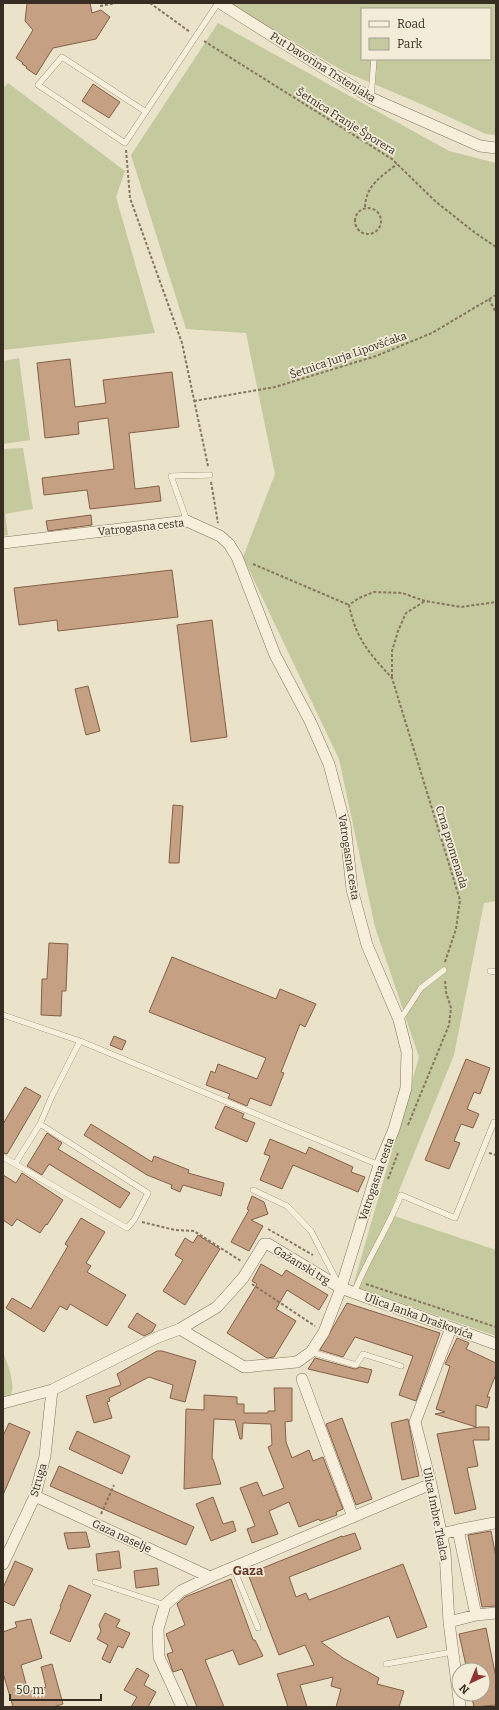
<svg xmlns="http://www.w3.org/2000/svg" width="499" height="1710" font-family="Bitter,serif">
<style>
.green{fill:#c4c99e;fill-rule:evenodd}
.building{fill:#c6a083;stroke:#846047}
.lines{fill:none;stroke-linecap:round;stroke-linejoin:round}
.lane-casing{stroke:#87755f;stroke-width:6}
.street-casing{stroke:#87755f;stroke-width:12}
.path{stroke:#87755f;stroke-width:2;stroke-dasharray:3 2;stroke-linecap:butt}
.lane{stroke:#f7efdc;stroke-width:5.5}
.street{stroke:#f7efdc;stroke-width:11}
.labels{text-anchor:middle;stroke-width:3.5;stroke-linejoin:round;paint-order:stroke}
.street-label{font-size:11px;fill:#382d22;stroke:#f3ecd9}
.quarter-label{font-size:13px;font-weight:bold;fill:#623224;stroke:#f3ecd9}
</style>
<rect width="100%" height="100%" fill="#ebe2ca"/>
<!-- green -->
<path class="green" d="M 230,3 L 496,3 L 496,135 L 486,134 L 421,104 L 343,71 ZM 362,9 L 490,9 L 490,59 L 362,59 Z
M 218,23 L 449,151 L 496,163 L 496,901 L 484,903 L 454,1055 L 390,1213 L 397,1217 L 496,1250 L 496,1336 L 353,1286 L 419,1057 L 375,927 L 339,759 L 243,557 L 275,474 L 246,333 L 186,329 L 131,155 Z
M 8,83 L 125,171 L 116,197 L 155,333 L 3,350 L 3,88 Z
M 19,358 L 30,440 L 3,444 L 3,361 Z
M 23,448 L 33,509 L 5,514 L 8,535 L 3,536 L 3,449 Z
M 3,1353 C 7,1361 16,1386 11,1394 C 9,1397 6,1397 3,1398 Z"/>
<!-- building -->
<path class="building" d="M 27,3 L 90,3 L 92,13 L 101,10 L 110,17 L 96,39 L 53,48 L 36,75 L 26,68 L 27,67 L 22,64 L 23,63 L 16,58 L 33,30 L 25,21 Z
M 93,84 L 120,102 L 109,118 L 82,101 Z
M 70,359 L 75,407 L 106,403 L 103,380 L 172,372 L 179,427 L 129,433 L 135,489 L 159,486 L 161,501 L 90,509 L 87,490 L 44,495 L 42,478 L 114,469 L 108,418 L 78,422 L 79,434 L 45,438 L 37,363 Z
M 91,515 L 92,525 L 48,531 L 46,521 Z
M 172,570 L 178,617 L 58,631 L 57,620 L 19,625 L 14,588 Z
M 212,620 L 227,737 L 191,742 L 177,625 Z
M 88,686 L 100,731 L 86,735 L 75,689 Z
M 173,805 L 183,806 L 179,863 L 169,863 Z
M 49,943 L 68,944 L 66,991 L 62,991 L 61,1016 L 41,1015 L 42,979 L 47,979 Z
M 172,957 L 276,999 L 280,989 L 316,1004 L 305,1027 L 300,1024 L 281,1072 L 284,1073 L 271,1106 L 250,1098 L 247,1106 L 228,1098 L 230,1094 L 206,1085 L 211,1071 L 215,1073 L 218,1064 L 257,1079 L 266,1058 L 149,1012 Z
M 114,1036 L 126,1041 L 122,1050 L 110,1045 Z
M 466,1059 L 490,1068 L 480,1094 L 474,1092 L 467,1109 L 479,1114 L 473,1128 L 461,1124 L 454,1141 L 460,1143 L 449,1169 L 425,1160 Z
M 25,1087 L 41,1096 L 7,1154 L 3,1153 L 3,1124 Z
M 225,1106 L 244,1114 L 242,1118 L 255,1123 L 247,1142 L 215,1128 Z
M 91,1124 L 152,1162 L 154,1156 L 189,1170 L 188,1173 L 224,1183 L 221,1196 L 183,1185 L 180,1192 L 171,1188 L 172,1185 L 147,1175 L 84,1135 Z
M 47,1133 L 62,1143 L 58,1149 L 130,1193 L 120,1208 L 49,1164 L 42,1175 L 27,1166 Z
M 270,1139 L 306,1154 L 309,1147 L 353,1167 L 351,1172 L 365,1177 L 358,1192 L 293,1165 L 282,1189 L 260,1180 L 270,1156 L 264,1154 Z
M 22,1173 L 63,1200 L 47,1225 L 46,1224 L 40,1233 L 17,1219 L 12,1226 L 3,1220 L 3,1175 L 16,1183 Z
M 252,1196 L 264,1202 L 268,1214 L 251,1220 L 263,1226 L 249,1251 L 231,1242 L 249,1210 L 247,1209 Z
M 81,1218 L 105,1232 L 86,1263 L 91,1266 L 87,1272 L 126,1295 L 107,1326 L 70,1304 L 67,1310 L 60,1306 L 44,1332 L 6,1308 L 12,1298 L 31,1309 L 68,1246 L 65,1244 Z
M 198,1235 L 220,1249 L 185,1305 L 163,1291 L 183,1260 L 175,1255 L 185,1238 L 193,1243 Z
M 261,1264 L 282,1276 L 286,1270 L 328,1295 L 319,1310 L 287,1290 L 276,1309 L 296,1321 L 274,1357 L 267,1358 L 227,1333 L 257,1284 L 252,1281 Z
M 347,1303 L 440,1333 L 416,1401 L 399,1395 L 413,1356 L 355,1337 L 343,1357 L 320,1350 Z
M 137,1313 L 156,1325 L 152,1332 L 144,1336 L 128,1327 Z
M 457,1338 L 469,1343 L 466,1349 L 496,1363 L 496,1374 L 487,1397 L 490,1397 L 487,1408 L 476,1405 L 476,1427 L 435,1414 L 445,1412 L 436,1409 L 450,1366 L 445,1364 Z
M 157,1351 L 162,1351 L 196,1361 L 185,1402 L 170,1398 L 173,1385 L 149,1377 L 109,1398 L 110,1401 L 107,1402 L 112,1418 L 94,1423 L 86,1396 L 121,1385 L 117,1374 Z
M 315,1358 L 355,1369 L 360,1367 L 372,1370 L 368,1383 L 308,1369 Z
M 274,1388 L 292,1388 L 292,1421 L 285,1422 L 286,1442 L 292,1458 L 309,1450 L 313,1461 L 323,1457 L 343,1509 L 336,1512 L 337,1515 L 320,1521 L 319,1519 L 299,1527 L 289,1502 L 269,1511 L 278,1534 L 252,1543 L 247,1529 L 255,1526 L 240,1488 L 257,1482 L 263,1496 L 284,1488 L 268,1447 L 272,1445 L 271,1424 L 243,1423 L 242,1439 L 240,1439 L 235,1420 L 214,1419 L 212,1459 L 213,1459 L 221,1484 L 184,1489 L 186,1409 L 204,1410 L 204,1395 L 237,1397 L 237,1404 L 244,1404 L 244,1413 L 268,1413 L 268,1411 L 275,1411 Z
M 342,1418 L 372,1499 L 356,1505 L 326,1424 Z
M 408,1419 L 419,1476 L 402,1480 L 391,1423 Z
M 9,1423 L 30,1432 L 3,1495 L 3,1436 Z
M 480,1427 L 489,1427 L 489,1440 L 473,1440 L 478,1466 L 467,1468 L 476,1509 L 455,1514 L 437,1434 Z
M 77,1431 L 130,1456 L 122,1474 L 69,1449 Z
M 59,1466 L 194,1527 L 186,1545 L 50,1486 Z
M 213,1497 L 223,1524 L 233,1521 L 236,1531 L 211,1541 L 196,1504 Z
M 491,1531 L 496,1557 L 496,1606 L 482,1607 L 468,1535 Z
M 86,1532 L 90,1547 L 68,1549 L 64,1533 Z
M 355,1533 L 361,1549 L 289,1577 L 296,1597 L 306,1593 L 309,1600 L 403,1564 L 427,1627 L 397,1638 L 389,1616 L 321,1642 L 343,1658 L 379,1678 L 377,1684 L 404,1691 L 399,1707 L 336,1707 L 341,1689 L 331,1686 L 333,1677 L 300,1685 L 307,1707 L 288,1707 L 277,1674 L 314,1665 L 305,1645 L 279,1655 L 248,1574 L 342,1536 L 342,1537 Z
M 119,1551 L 121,1568 L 98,1571 L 96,1554 Z
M 15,1561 L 33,1569 L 14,1606 L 3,1601 L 3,1588 Z
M 157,1568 L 159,1585 L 136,1588 L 134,1571 Z
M 231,1579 L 253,1640 L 255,1640 L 263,1656 L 239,1665 L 233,1650 L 205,1660 L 224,1707 L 197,1707 L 182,1669 L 173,1672 L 167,1654 L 173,1652 L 166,1634 L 185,1625 L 177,1604 L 185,1597 Z
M 69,1585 L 91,1595 L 70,1642 L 50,1633 L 61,1607 L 60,1606 Z
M 105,1613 L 120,1620 L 116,1627 L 130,1633 L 123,1648 L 118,1646 L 110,1663 L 102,1659 L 108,1645 L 97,1639 L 101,1631 L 99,1625 Z
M 31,1619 L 42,1658 L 21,1665 L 28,1692 L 46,1687 L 41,1667 L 52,1664 L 63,1704 L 53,1707 L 13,1707 L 3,1673 L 3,1632 L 17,1627 L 15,1622 Z
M 486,1628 L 496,1678 L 496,1705 L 474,1707 L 471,1694 L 483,1694 L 483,1670 L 467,1670 L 459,1634 Z
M 137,1668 L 149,1675 L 144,1685 L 156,1692 L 148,1707 L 131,1707 L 137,1697 L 124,1690 Z"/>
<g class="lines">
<defs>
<path id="lane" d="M 371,97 L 374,59
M 146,112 L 62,57 L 38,85 L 125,143 L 218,3
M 187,521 L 171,476 L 210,475
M 490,971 L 496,972
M 3,1015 L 80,1041 L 379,1165
M 400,1020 L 421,988 L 444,970
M 3,1157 L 15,1164 L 40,1124
M 15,1164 L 127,1228 L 134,1220 L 148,1193 L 40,1124 L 52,1096 L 80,1041
M 253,1190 L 287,1206 L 311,1231 L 339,1285
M 354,1293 C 367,1259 388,1229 401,1195 L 455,1218 L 494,1122
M 311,1352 L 356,1365 L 363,1354 L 401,1366
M 233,1567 L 258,1628
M 95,1582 L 165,1605
M 386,1664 L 452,1652"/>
<path id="street" d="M 220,3 L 371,98 L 480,146 L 496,148
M 3,543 L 187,521 L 220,536 L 229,544 L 237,557 L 275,655 L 310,721 L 329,764 L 345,825 L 352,889 L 367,945 L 399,1020 L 407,1052 L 406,1088 L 394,1129 L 379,1165 L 341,1288 L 324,1332 L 311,1352 L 297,1362 L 244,1367 L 180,1329
M 451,1328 L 415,1422 L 431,1484 L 445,1552 L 449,1622 L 460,1707
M 302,1379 L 353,1517
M 3,1403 L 52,1390 L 156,1338 L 180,1329 L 217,1307 L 243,1278 L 264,1244 L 268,1244 L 341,1288 L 496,1344
M 35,1496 L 210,1577
M 458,1530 L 494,1523
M 441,1534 L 458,1530 L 476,1615
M 3,1564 L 35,1496 L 45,1456 L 52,1390
M 449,1622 L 476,1615 L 496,1613
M 182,1707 L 159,1657 L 158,1629 L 165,1605 L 181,1591 L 210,1577 L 431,1484"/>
</defs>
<!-- lane casing -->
<use href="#lane" class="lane-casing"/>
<!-- street casing -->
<use href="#street" class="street-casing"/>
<!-- path -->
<path class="path" d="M 150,3 L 190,32
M 100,6 L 116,3
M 204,41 L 392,159 L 435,201 L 474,232 L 496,247
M 126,150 L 130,198 L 182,343 L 208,466
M 365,207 C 366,185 381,177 397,164
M355 221a13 13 0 1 1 26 0a13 13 0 1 1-26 0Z
M 489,299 L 496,313
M 194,401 L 275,387 L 376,356 L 432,333 L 496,295
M 211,482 L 218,523
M 253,564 L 349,605
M 392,677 L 392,651 L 398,631 L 406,613 L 425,601
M 445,962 L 456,929 L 460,900 L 392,678 C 369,653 356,639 349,605 L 359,598 L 374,592 L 402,593 L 425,601 L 461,607 L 496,602
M 408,1125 L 449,1025 L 451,1008 L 446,992 L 445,980
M 489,1153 L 496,1155
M 388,1179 L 398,1153
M 142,1222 L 175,1230 L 194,1231 L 241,1261
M 268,1229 L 313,1255
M 252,1284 L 315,1326
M 366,1284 L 496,1327
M 101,1514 L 114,1485"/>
<!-- lane -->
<use href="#lane" class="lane"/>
<!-- street -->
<use href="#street" class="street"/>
</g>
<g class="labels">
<!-- street labels -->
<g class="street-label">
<text transform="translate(323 67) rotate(32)" y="4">Put Davorina Trstenjaka</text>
<text transform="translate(346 121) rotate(32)" y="4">Šetnica Franje Šporera</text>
<text transform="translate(348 355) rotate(-19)" y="4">Šetnica Jurja Lipovšćaka</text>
<text transform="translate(141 527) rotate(-6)" y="4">Vatrogasna cesta</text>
<text transform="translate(452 847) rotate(73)" y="4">Crna promenada</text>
<text transform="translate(349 857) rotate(81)" y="4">Vatrogasna cesta</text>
<text transform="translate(376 1179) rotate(-71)" y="4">Vatrogasna cesta</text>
<text transform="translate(302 1265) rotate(31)" y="4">Gažanski trg</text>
<text transform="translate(419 1316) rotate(20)" y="4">Ulica Janka Draškovića</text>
<text transform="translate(38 1480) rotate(-74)" y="4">Struga</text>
<text transform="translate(436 1514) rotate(79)" y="4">Ulica Imbre Tkalca</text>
<text transform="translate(122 1536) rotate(25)" y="4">Gaza naselje</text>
</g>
<!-- quarter labels -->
<g class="quarter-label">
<text x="248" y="1575">Gaza</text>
</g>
</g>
<!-- border -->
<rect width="499" height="1710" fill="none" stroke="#382d22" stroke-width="8"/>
<!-- legend -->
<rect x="361" y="8" width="130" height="52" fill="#f3ecd9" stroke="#a8a090"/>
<rect x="369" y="21" width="20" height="6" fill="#f7efdc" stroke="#a8a090"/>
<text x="397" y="28" font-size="12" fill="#382d22">Road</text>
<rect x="369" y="38" width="20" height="12" fill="#c4c99e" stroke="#a8a090"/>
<text x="397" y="48" font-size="12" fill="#382d22">Park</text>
<!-- north arrow -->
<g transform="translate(471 1682) rotate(224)"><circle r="19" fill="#f3ecd9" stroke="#a8a090"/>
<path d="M0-3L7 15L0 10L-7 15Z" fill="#913434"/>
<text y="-6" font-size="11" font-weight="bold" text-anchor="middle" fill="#382d22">N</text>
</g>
<!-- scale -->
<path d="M10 1694v6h91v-6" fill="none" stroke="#382d22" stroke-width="2"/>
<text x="16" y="1694" font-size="12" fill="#382d22" stroke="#f3ecd9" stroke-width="3" paint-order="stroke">50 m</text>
</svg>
